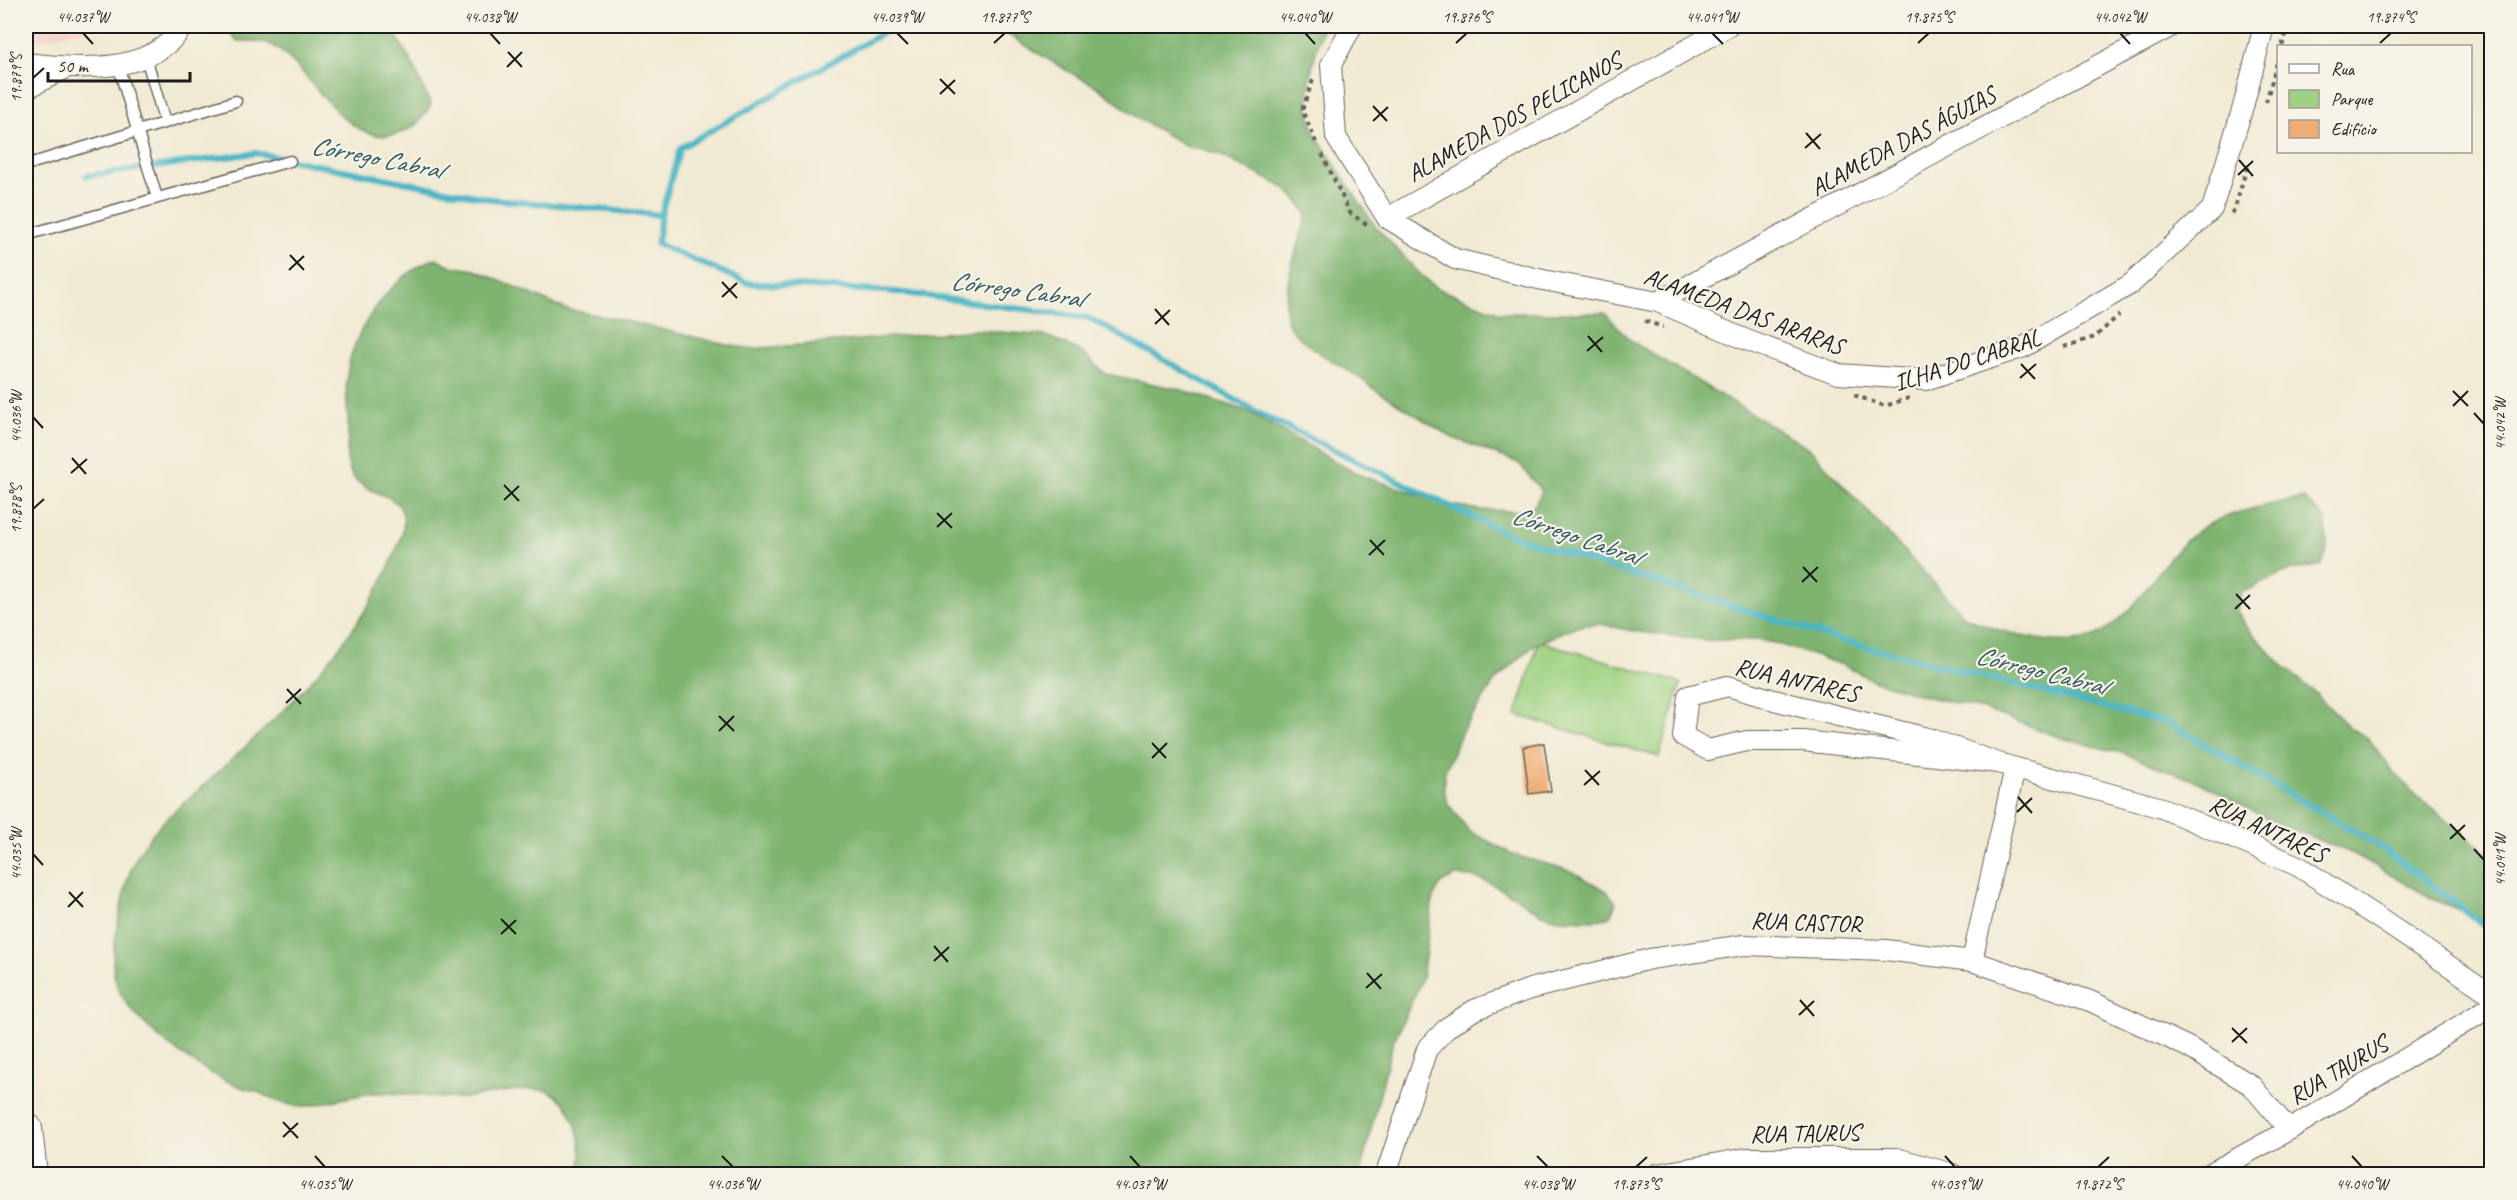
<svg xmlns="http://www.w3.org/2000/svg" width="2517" height="1200" font-family="Caveat,sans-serif">
<style>
.built{fill:#f7d0ce}
.green{fill:#9ed281;stroke:#5d774e;stroke-width:1.5}
.forest{fill:#7eb46f;stroke:#4d6846;stroke-width:1.5}
.lines{fill:none;stroke-linecap:round;stroke-linejoin:round}
.stream{stroke:#49b5c6;stroke-width:6}
.building{fill:#efad75}
.lane-casing{stroke:#67645c;stroke-width:13}
.street-casing{stroke:#67645c;stroke-width:22}
.primary-casing{stroke:#67645c;stroke-width:34}
.path{stroke:#67645c;stroke-width:4;stroke-dasharray:4.5 4.5;stroke-linecap:butt}
.lane{stroke:#fff;stroke-width:10}
.street{stroke:#fff;stroke-width:20}
.primary{stroke:#fff;stroke-width:32}
.ticks{fill:none;stroke:#1c1c1c;stroke-width:2}
.labels{text-anchor:middle;stroke-width:4.5;stroke-linejoin:round;paint-order:stroke}
.street-label{font-size:24px;fill:#1c1c1c;stroke:#f7f3e8}
.water-label{font-size:26px;font-style:italic;fill:#2e5960;stroke:#f7f3e8}
.neatline{fill:none;stroke:#1c1c1c;stroke-width:2}
.ticks-label{font-size:15px;text-anchor:middle;fill:#1c1c1c}
</style>
<rect width="100%" height="100%" fill="#f7f3e8"/>
<filter id="ink" filterUnits="userSpaceOnUse"><feTurbulence type="fractalNoise" baseFrequency=".0167" numOctaves="2"/><feDisplacementMap in="SourceGraphic" scale="12" xChannelSelector="R" yChannelSelector="G"/><feConvolveMatrix kernelMatrix="1 2 1 2 8 2 1 2 1" color-interpolation-filters="sRGB"/></filter>
<filter id="wash" filterUnits="userSpaceOnUse"><feTurbulence type="fractalNoise" baseFrequency=".008" numOctaves="4" result="noise"/><feDisplacementMap in="SourceGraphic" scale="24" xChannelSelector="R" yChannelSelector="G"/><feGaussianBlur stdDeviation="1.35" result="paint"/><feColorMatrix in="noise" values="0 0 0 0 0 0 0 0 0 0 0 0 0 0 0 0 0 1.4 0 .05"/><feComposite in="paint" operator="in"/></filter>
<g filter="url(#wash)">
<rect width="100%" height="100%" fill="#f1ead3"/>
<!-- built -->
<path class="built" d="M 26,26 L 99,26 L 31,42 L 26,40 Z"/>
<!-- green -->
<path class="green" d="M 1539,641 L 1681,683 L 1659,757 L 1516,715 Z"/>
<!-- forest -->
<path class="forest" d="M 226,26 L 391,26 L 412,63 L 431,105 C 421,121 412,132 392,135 C 341,144 310,65 270,44 C 262,40 247,42 237,41 Z
M 994,26 L 1323,26 C 1313,61 1301,99 1315,134 L 1375,226 L 1421,275 L 1437,288 L 1500,313 L 1605,313 L 1628,338 L 1644,349 L 1810,449 L 1965,617 C 1995,631 2057,649 2089,638 C 2106,632 2125,616 2136,602 C 2157,576 2177,542 2207,525 C 2237,510 2272,504 2304,498 L 2326,520 L 2327,550 L 2322,565 L 2287,571 L 2241,593 L 2237,611 L 2246,626 L 2282,665 L 2313,691 L 2350,728 L 2368,738 L 2391,769 L 2416,795 L 2491,856 L 2491,923 L 2435,900 L 2354,854 L 2269,820 L 2201,783 L 2122,753 L 2065,739 L 1979,708 L 1924,696 L 1875,681 L 1843,665 L 1775,643 L 1757,640 L 1704,640 L 1633,631 L 1600,624 L 1584,625 L 1564,631 L 1533,646 L 1495,681 L 1462,731 L 1444,774 L 1444,790 L 1448,804 L 1469,831 L 1514,855 L 1564,869 L 1578,875 L 1607,891 L 1616,903 L 1609,918 L 1593,920 L 1558,919 L 1541,914 L 1514,896 L 1486,881 L 1472,877 L 1456,876 L 1441,883 L 1433,898 L 1422,979 L 1392,1045 L 1360,1174 L 578,1174 C 587,1150 575,1102 548,1091 C 532,1085 481,1096 462,1098 C 437,1100 404,1092 376,1093 C 352,1094 329,1104 305,1106 C 287,1107 274,1099 258,1092 C 253,1090 246,1089 241,1087 C 211,1076 185,1058 160,1038 C 138,1018 113,996 113,964 C 113,951 116,937 118,924 C 126,878 130,858 162,823 C 251,740 353,662 398,546 C 422,484 363,503 350,471 C 344,457 349,440 348,426 C 348,410 345,392 347,376 C 353,328 391,276 436,258 L 451,266 L 475,270 L 565,309 L 613,318 L 732,346 L 751,349 L 978,330 L 1046,336 L 1080,351 L 1106,374 L 1178,389 L 1248,411 L 1357,474 L 1447,504 L 1480,510 L 1520,511 L 1534,506 L 1542,492 L 1519,463 L 1451,437 L 1371,387 C 1354,371 1332,363 1314,349 C 1307,344 1294,334 1290,327 C 1276,299 1300,243 1307,214 L 1298,201 L 1285,188 L 1222,156 L 1203,149 L 1188,147 L 1138,118 L 1096,86 L 1064,69 Z"/>
<g class="lines">
<!-- stream -->
<path class="stream" d="M 86,176 L 256,153 L 491,199 L 661,215 L 657,244 L 748,283 L 897,292 L 1089,318 L 1266,417 L 1514,537 L 1843,641 L 2168,723 L 2378,845 L 2492,931
M 661,215 L 680,148 L 895,26"/>
</g>
<g id="blocks">
<!-- building -->
<path class="building" d="M 1544,743 L 1551,791 L 1529,794 L 1523,747 Z"/>
</g>
</g>
<g filter="url(#ink)">
<use href="#blocks" fill-opacity="0" stroke="#67645c" stroke-width="1.5"/>
<g class="lines">
<defs>
<path id="lane" d="M 146,57 L 165,123
M 118,65 L 157,198
M 26,165 L 236,101
M 26,235 L 290,161"/>
<path id="street" d="M 1352,26 L 1331,65 L 1336,137 L 1387,218 L 1455,259 L 1543,280 L 1658,302 L 1749,341 L 1838,374 L 1925,380 L 2024,347 L 2131,284 L 2212,209 L 2243,107 L 2264,26
M 26,63 C 77,69 151,76 183,26
M 26,89 L 66,68
M 1387,218 L 1729,26
M 1658,302 L 2172,26
M 1998,763 L 1803,741 L 1747,741 L 1708,750 L 1683,736 L 1688,696 L 1728,686 L 1774,700 L 1931,739 L 1998,763 L 2162,808 L 2298,866 L 2383,921 L 2492,995
M 1972,961 L 2015,768
M 1386,1174 L 1427,1049 L 1448,1027 L 1474,1010 L 1530,989 L 1650,959 L 1744,945 L 1886,950 L 1972,961 L 2090,1001 L 2188,1047 L 2251,1085 L 2289,1130
M 1657,1174 L 1747,1158 L 1896,1158 L 1953,1174
M 2209,1174 L 2289,1130 L 2492,1006"/>
<path id="primary" d="M 26,1129 L 31,1174"/>
</defs>
<!-- lane casing -->
<use href="#lane" class="lane-casing"/>
<!-- street casing -->
<use href="#street" class="street-casing"/>
<!-- primary casing -->
<use href="#primary" class="primary-casing"/>
<!-- path -->
<path class="path" d="M 2282,46 L 2289,26
M 1313,80 L 1302,110 L 1316,142
M 2266,102 L 2278,59
M 1322,154 L 1350,213 L 1369,226
M 2231,213 L 2234,210 L 2248,164
M 1645,321 L 1663,327
M 2064,347 L 2095,337 L 2119,315
M 1854,395 L 1885,406 L 1909,398"/>
<!-- lane -->
<use href="#lane" class="lane"/>
<!-- street -->
<use href="#street" class="street"/>
<!-- primary -->
<use href="#primary" class="primary"/>
</g>
</g>
<!-- ticks -->
<path class="ticks" d="M 83,33 L 93,44M 490,33 L 500,44M 897,33 L 908,44M 1305,33 L 1315,44M 1712,33 L 1723,44M 2120,33 L 2130,44M 994,43 L 1005,33M 1456,43 L 1467,33M 1918,43 L 1929,33M 2380,43 L 2391,33M 508,52 L 522,67M 507,67 L 522,52M 33,78 L 44,68M 940,79 L 955,94M 940,94 L 955,80M 1373,106 L 1387,121M 1373,121 L 1388,107M 1806,133 L 1820,149M 1805,148 L 1821,134M 2239,160 L 2253,176M 2238,175 L 2253,161M 290,255 L 304,270M 289,270 L 304,256M 722,282 L 737,298M 722,297 L 737,283M 1155,309 L 1169,325M 1155,324 L 1170,310M 1588,336 L 1602,352M 1587,351 L 1603,337M 2021,364 L 2035,379M 2020,378 L 2036,364M 2453,391 L 2468,406M 2453,406 L 2468,391M 2474,413 L 2484,424M 33,417 L 43,428M 72,458 L 86,474M 71,473 L 87,459M 504,485 L 519,501M 504,500 L 519,486M 33,509 L 44,499M 937,513 L 952,528M 937,527 L 952,513M 1370,540 L 1384,555M 1369,555 L 1385,540M 1803,567 L 1817,582M 1802,582 L 1818,567M 2236,594 L 2250,609M 2235,609 L 2250,595M 287,689 L 301,704M 286,703 L 301,689M 719,716 L 734,731M 719,731 L 734,716M 1152,743 L 1166,758M 1152,758 L 1167,743M 1585,770 L 1599,785M 1584,785 L 1600,771M 2018,797 L 2032,813M 2017,812 L 2032,798M 2450,824 L 2465,840M 2450,839 L 2465,825M 2474,849 L 2484,860M 33,854 L 43,865M 69,892 L 83,907M 68,907 L 83,892M 501,919 L 516,934M 501,934 L 516,920M 934,946 L 948,962M 934,961 L 949,947M 1367,973 L 1381,989M 1366,988 L 1382,974M 1800,1000 L 1814,1016M 1799,1015 L 1814,1001M 2232,1028 L 2247,1043M 2232,1042 L 2247,1028M 283,1122 L 298,1138M 283,1137 L 298,1123M 315,1156 L 325,1167M 722,1156 L 733,1167M 1130,1156 L 1140,1167M 1537,1156 L 1548,1167M 1945,1156 L 1955,1167M 2352,1156 L 2362,1167M 1636,1167 L 1647,1157M 2098,1167 L 2109,1157"/>
<g class="labels">
<!-- street labels -->
<g class="street-label">
<text transform="translate(1514 117) rotate(-29)" y="8">ALAMEDA DOS PELICANOS</text>
<text transform="translate(1903 141) rotate(-28)" y="8">ALAMEDA DAS ÁGUIAS</text>
<text transform="translate(1744 311) rotate(20)" y="8">ALAMEDA DAS ARARAS</text>
<text transform="translate(1967 360) rotate(-18)" y="8">ILHA DO CABRAL</text>
<text transform="translate(1797 680) rotate(13)" y="8">RUA ANTARES</text>
<text transform="translate(2268 829) rotate(25)" y="8">RUA ANTARES</text>
<text transform="translate(1806 922) rotate(2)" y="8">RUA CASTOR</text>
<text transform="translate(2338 1070) rotate(-31)" y="8">RUA TAURUS</text>
<text transform="translate(1805 1133) rotate(-1)" y="8">RUA TAURUS</text>
</g>
<!-- water labels -->
<g class="water-label">
<text transform="translate(377 157) rotate(11)" y="9">Córrego Cabral</text>
<text transform="translate(1017 289) rotate(8)" y="9">Córrego Cabral</text>
<text transform="translate(1576 535) rotate(19)" y="9">Córrego Cabral</text>
<text transform="translate(2041 670) rotate(14)" y="9">Córrego Cabral</text>
</g>
</g>
<!-- margin -->
<rect width="2517" height="1200" fill="none" stroke="#f7f3e8" stroke-width="66"/>
<!-- legend -->
<rect x="2277" y="45" width="195" height="108" fill="#f7f3e8" stroke="#9f9d96" stroke-width="1.5"/>
<rect x="2289" y="64" width="30" height="9" fill="#ffffff" stroke="#9f9d96" stroke-width="1.5"/>
<text x="2331" y="75" font-size="18" fill="#1c1c1c">Rua</text>
<rect x="2289" y="90" width="30" height="18" fill="#9ed281" stroke="#9f9d96" stroke-width="1.5"/>
<text x="2331" y="105" font-size="18" fill="#1c1c1c">Parque</text>
<rect x="2289" y="120" width="30" height="18" fill="#efad75" stroke="#9f9d96" stroke-width="1.5"/>
<text x="2331" y="135" font-size="18" fill="#1c1c1c">Edifício</text>
<!-- scale -->
<path d="M48 72v9h142v-9" fill="none" stroke="#1c1c1c" stroke-width="3"/>
<text x="57" y="72" font-size="18" fill="#1c1c1c" stroke="#f7f3e8" stroke-width="4.5" paint-order="stroke">50 m</text>
<rect x="33" y="33" width="2451" height="1134" class="neatline"/>
<g class="ticks-label">
<text x="83" y="22">44.037°W</text>
<text x="490" y="22">44.038°W</text>
<text x="897" y="22">44.039°W</text>
<text x="1005" y="22">19.877°S</text>
<text x="1305" y="22">44.040°W</text>
<text x="1467" y="22">19.876°S</text>
<text x="1712" y="22">44.041°W</text>
<text x="1929" y="22">19.875°S</text>
<text x="2120" y="22">44.042°W</text>
<text x="2391" y="22">19.874°S</text>
<text transform="translate(16 78) rotate(-90)" y="5">19.879°S</text>
<text transform="translate(16 417) rotate(-90)" y="5">44.036°W</text>
<text transform="translate(2500 424) rotate(-90)" y="5">44.042°W</text>
<text transform="translate(16 509) rotate(-90)" y="5">19.878°S</text>
<text transform="translate(16 854) rotate(-90)" y="5">44.035°W</text>
<text transform="translate(2500 860) rotate(-90)" y="5">44.041°W</text>
<text x="325" y="1189">44.035°W</text>
<text x="733" y="1189">44.036°W</text>
<text x="1140" y="1189">44.037°W</text>
<text x="1548" y="1189">44.038°W</text>
<text x="1636" y="1189">19.873°S</text>
<text x="1955" y="1189">44.039°W</text>
<text x="2098" y="1189">19.872°S</text>
<text x="2362" y="1189">44.040°W</text>
</g>
</svg>
